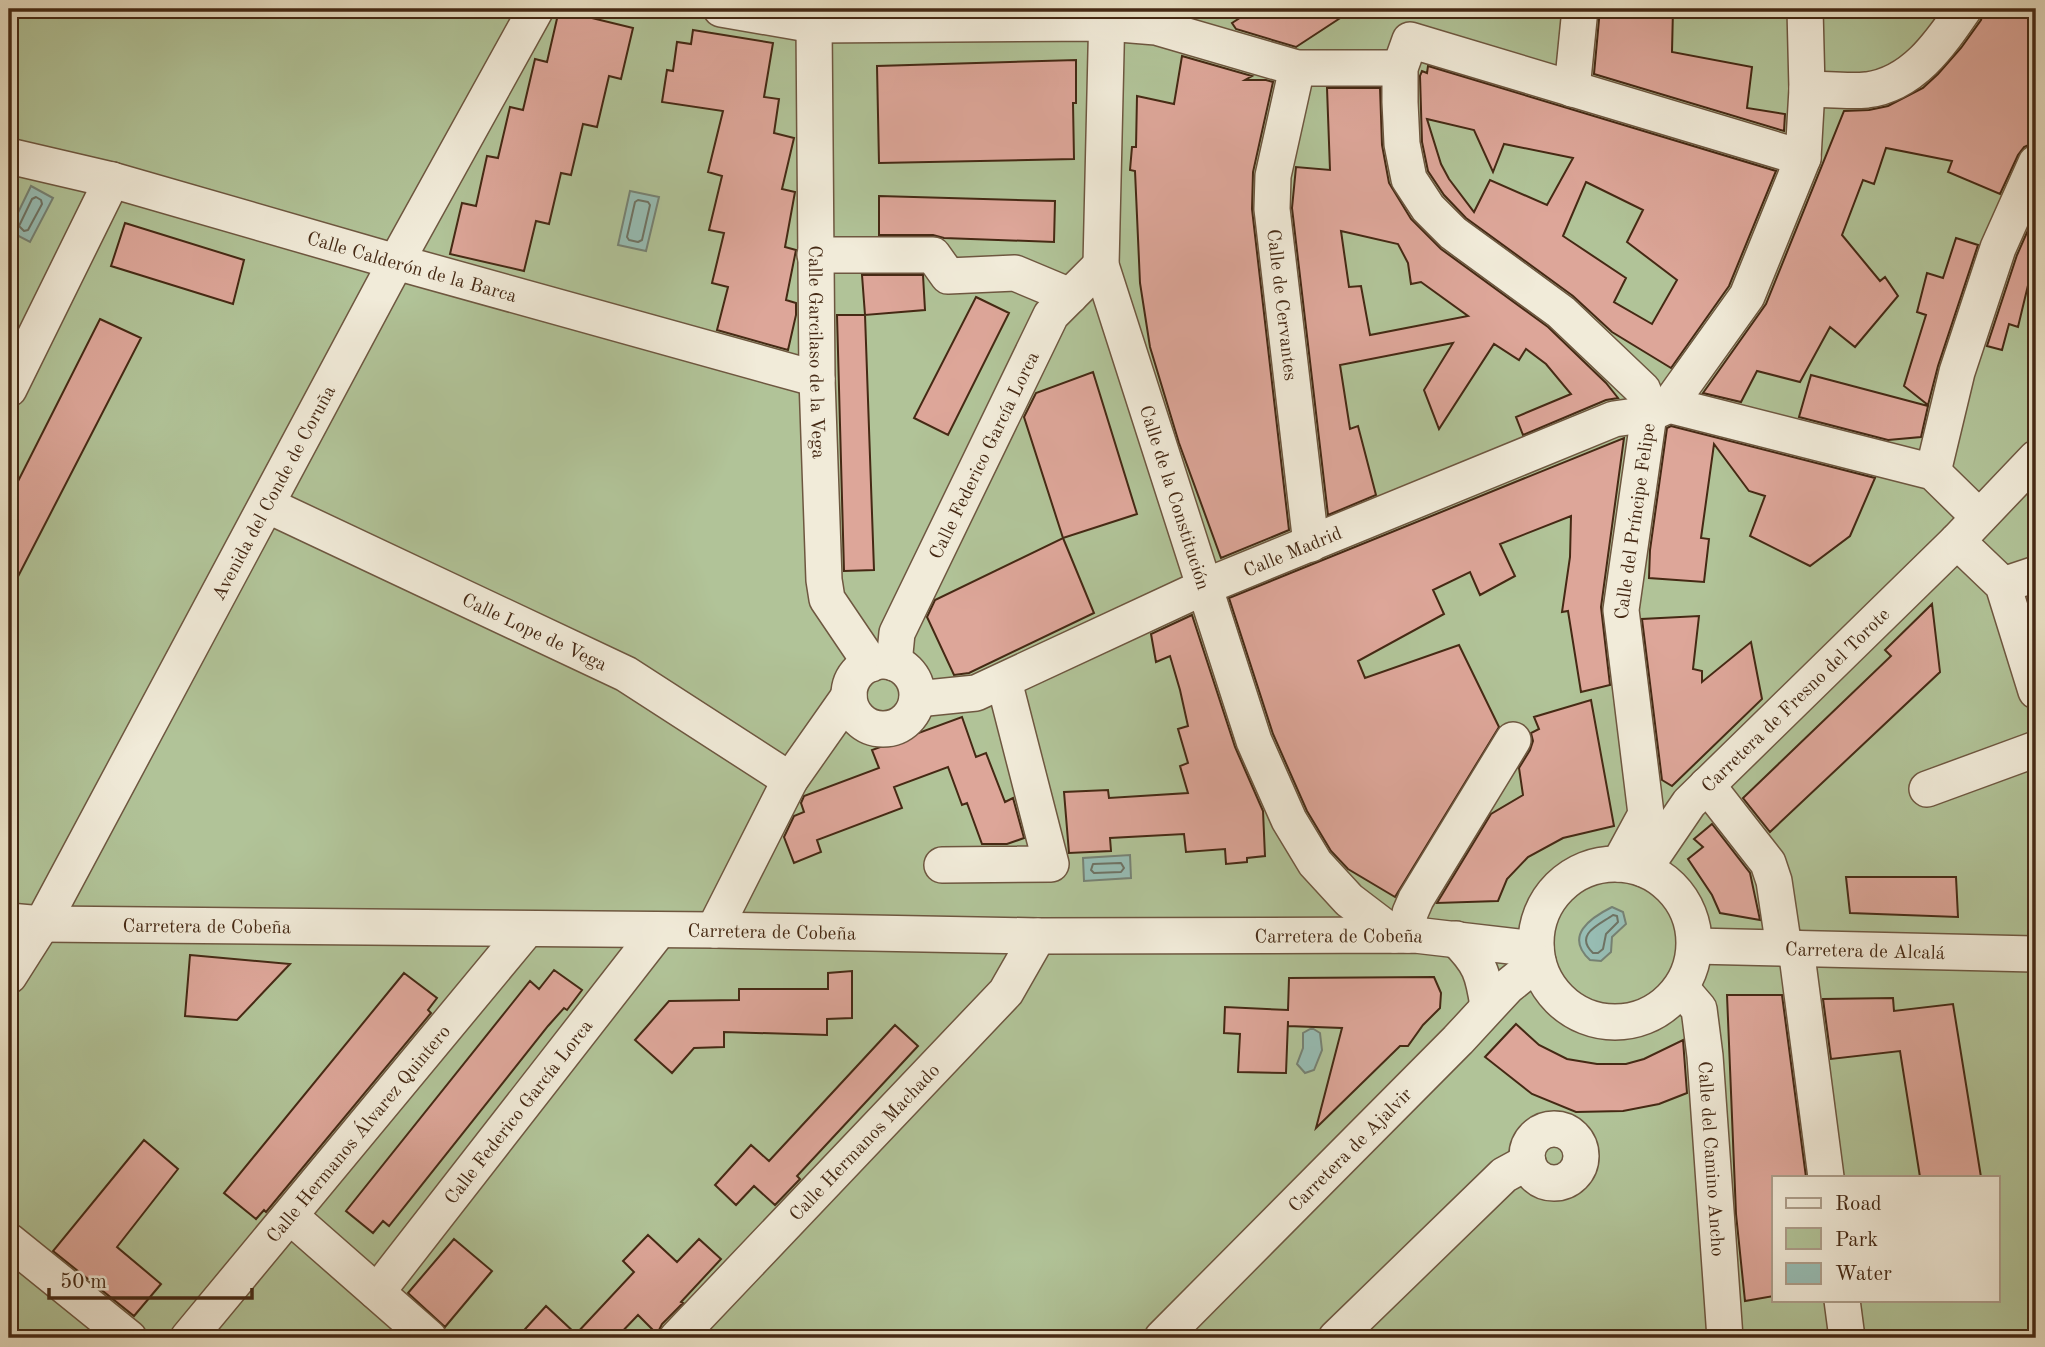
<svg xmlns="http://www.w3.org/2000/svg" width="2045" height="1347" font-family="'Old Standard TT',serif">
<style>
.green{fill:#b1c398;stroke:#7b7656;stroke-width:2;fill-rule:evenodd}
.water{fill:#97bdb4;stroke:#768274;stroke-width:2}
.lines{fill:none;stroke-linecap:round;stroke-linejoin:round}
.shore{stroke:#6e7364;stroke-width:2}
.building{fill:#dda699;stroke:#452914;stroke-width:2;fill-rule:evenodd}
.minor-casing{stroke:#6e5740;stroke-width:38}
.minor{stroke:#f1ebd9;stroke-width:35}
.labels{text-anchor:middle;stroke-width:5;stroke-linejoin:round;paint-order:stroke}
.street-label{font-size:19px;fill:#452914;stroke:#f1ebd9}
</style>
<rect width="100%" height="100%" fill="#e9e0c4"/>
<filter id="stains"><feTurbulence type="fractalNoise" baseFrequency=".00286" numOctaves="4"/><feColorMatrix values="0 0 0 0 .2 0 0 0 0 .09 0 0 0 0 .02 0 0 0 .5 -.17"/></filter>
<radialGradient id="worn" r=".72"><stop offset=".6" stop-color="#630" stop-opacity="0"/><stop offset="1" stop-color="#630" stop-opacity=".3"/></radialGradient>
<!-- green -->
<path class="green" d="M 9,9 L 2036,9 L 2036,1338 L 9,1338 ZM 1774,1177 L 1998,1177 L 1998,1300 L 1774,1300 Z"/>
<!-- water -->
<path class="water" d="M 31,186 L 53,198 L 30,242 L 9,231 Z
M 630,191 L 659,197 L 646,251 L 618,245 Z
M 1130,855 L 1131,878 L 1084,881 L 1083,858 Z
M 1612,907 L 1623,912 L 1626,924 L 1612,937 L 1611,952 L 1601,961 L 1590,960 C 1564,936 1590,918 1612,907 Z
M 1312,1028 L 1320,1033 L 1322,1050 L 1314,1070 L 1305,1073 L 1297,1064 L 1303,1048 L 1303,1033 Z"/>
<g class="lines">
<!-- shore -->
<path class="shore" d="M 36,197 L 41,200 L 42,204 L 28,230 L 24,231 L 19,226 L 32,199 Z
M 638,200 L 648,202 L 650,205 L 642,240 L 638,242 L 629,240 L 627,237 L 635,202 Z
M 1121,863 L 1124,868 L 1121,872 L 1094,873 L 1091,870 L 1093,864 Z
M 1613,915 L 1617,916 L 1618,922 L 1606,934 L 1603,949 L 1598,953 L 1593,953 C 1573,934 1601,924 1613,915 Z"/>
</g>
<!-- building -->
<path class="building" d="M 1254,9 L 1354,9 L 1296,47 L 1236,29 L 1232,23 Z
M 1600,9 L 1673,9 L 1672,52 L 1752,67 L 1747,108 L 1785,114 L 1784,131 L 1594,74 Z
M 1984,9 L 2036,9 L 2036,132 L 2031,144 L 2024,147 L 2018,155 L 2000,194 L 1948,172 L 1952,161 L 1886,148 L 1874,184 L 1863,180 L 1842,235 L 1880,281 L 1885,277 L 1898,296 L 1855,347 L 1830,327 L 1800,382 L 1757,371 L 1741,402 L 1703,393 L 1766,304 L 1844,111 L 1869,110 L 1888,106 L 1923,88 L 1938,74 L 1961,48 L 1981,20 Z
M 559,10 L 633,28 L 621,79 L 609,76 L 597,127 L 583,124 L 571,175 L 561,173 L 549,224 L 536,221 L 524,271 L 450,254 L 462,203 L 476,206 L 487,156 L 498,158 L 510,107 L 523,110 L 535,59 L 547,62 Z
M 693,30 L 773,43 L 764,97 L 779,99 L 774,133 L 794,138 L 782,189 L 795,192 L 785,247 L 796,250 L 786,300 L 796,303 L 796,315 L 788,350 L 717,330 L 728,287 L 712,283 L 724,233 L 709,230 L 722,176 L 708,172 L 723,111 L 662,102 L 667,70 L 673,71 L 677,42 L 691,44 Z
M 1182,56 L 1252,76 L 1245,80 L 1266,80 L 1273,82 L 1253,172 L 1252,209 L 1289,530 L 1221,558 L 1179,443 L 1150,347 L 1140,283 L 1135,171 L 1130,170 L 1132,147 L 1136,147 L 1137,96 L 1174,104 Z
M 1076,60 L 1076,103 L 1073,103 L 1074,159 L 879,163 L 877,66 Z
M 1428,66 L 1776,171 L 1729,286 L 1671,368 L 1612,332 L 1573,296 L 1466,218 L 1444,195 L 1428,171 L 1422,142 L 1420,76 L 1422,71 L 1427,73 ZM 1427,119 L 1474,130 L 1493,172 L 1504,144 L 1573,158 L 1547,205 L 1490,180 L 1474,212 L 1449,179 L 1441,164 ZM 1586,182 L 1643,210 L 1627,242 L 1677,280 L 1652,324 L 1614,302 L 1626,278 L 1563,236 Z
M 1327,88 L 1380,88 L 1382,145 L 1389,183 L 1411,219 L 1441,249 L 1548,327 L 1606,383 L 1618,398 L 1606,400 L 1523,435 L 1516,417 L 1571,394 L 1546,364 L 1526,349 L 1519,360 L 1494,344 L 1439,429 L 1424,390 L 1453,343 L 1340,365 L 1350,429 L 1358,426 L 1376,495 L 1328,515 L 1292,208 L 1296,167 L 1330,170 ZM 1341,231 L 1398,244 L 1408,263 L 1411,284 L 1421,282 L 1468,316 L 1370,335 L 1361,286 L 1349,287 Z
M 879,196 L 1055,201 L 1054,242 L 944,238 L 933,235 L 879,235 Z
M 2036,212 L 2036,252 L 2018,327 L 2009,324 L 2002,350 L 1987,346 L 2017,255 Z
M 125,223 L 244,260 L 233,304 L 111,266 Z
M 1956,238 L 1978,245 L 1938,366 L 1928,405 L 1904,386 L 1926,315 L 1917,312 L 1927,273 L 1943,278 Z
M 862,275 L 923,275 L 925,310 L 865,315 Z
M 976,297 L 1009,313 L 948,435 L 914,418 Z
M 837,315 L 865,315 L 874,570 L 844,571 Z
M 100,319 L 141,338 L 9,594 L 9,499 Z
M 1093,372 L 1137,514 L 1063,538 L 1024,417 L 1036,393 Z
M 1811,375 L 1928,406 L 1921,437 L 1888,440 L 1799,417 Z
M 1671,426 L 1875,478 L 1850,536 L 1810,566 L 1750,536 L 1765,496 L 1749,491 L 1714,444 L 1701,538 L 1709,539 L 1704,582 L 1649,578 L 1650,550 L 1667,428 Z
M 1624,438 L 1601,607 L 1610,685 L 1581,692 L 1568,611 L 1562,612 L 1570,557 L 1571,516 L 1500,544 L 1515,576 L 1480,595 L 1470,572 L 1433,590 L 1444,614 L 1358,661 L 1365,678 L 1459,645 L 1499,727 L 1395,897 L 1348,869 L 1331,851 L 1307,811 L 1273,734 L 1229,598 Z
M 1063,538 L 1094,613 L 969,673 L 954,675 L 927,617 L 935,600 Z
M 1932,604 L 1940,672 L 1770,832 L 1743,798 L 1891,656 L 1885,650 Z
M 1192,615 L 1235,747 L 1263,811 L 1265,856 L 1247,858 L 1247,862 L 1226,864 L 1225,849 L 1186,852 L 1184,834 L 1110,838 L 1111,851 L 1069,853 L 1064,792 L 1108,790 L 1109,798 L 1188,793 L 1180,766 L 1188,763 L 1178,729 L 1188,726 L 1180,690 L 1170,656 L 1156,662 L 1151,634 Z
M 1699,616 L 1693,669 L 1702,671 L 1702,682 L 1751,642 L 1762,699 L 1672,786 L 1662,780 L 1642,619 Z
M 1591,700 L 1614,826 L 1563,838 L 1528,857 L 1507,879 L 1498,901 L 1437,903 L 1491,814 L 1523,795 L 1519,768 L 1530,750 L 1533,741 L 1531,733 L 1539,729 L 1534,717 Z
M 962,717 L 976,757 L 986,753 L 1005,802 L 1013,798 L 1024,838 L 1007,844 L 982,844 L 967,803 L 962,805 L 948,767 L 894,787 L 902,808 L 817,840 L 821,852 L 794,863 L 784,837 L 794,816 L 804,812 L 801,803 L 804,796 L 879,768 L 872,750 Z
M 1712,824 L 1750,873 L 1760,920 L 1720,913 L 1712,895 L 1688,859 L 1703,847 L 1694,839 Z
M 1846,877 L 1956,877 L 1958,917 L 1850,913 Z
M 190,955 L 290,964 L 237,1020 L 185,1016 Z
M 554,970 L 582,990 L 567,1010 L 564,1008 L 548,1026 L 389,1226 L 383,1221 L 373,1233 L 346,1211 L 530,981 L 539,989 Z
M 852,971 L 852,1018 L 827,1019 L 827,1035 L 724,1032 L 724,1047 L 694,1048 L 672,1073 L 635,1040 L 669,1001 L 739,1000 L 739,989 L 828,989 L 828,973 Z
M 404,973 L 437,998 L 428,1010 L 431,1013 L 266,1212 L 264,1210 L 256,1219 L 224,1193 Z
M 1434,977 L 1441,993 L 1440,1008 L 1423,1025 L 1408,1046 L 1400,1046 L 1316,1128 L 1342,1028 L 1288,1026 L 1288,1021 L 1286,1073 L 1238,1072 L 1240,1034 L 1224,1033 L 1225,1007 L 1288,1010 L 1289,978 Z
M 1727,995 L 1782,995 L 1806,1177 L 1774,1177 L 1774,1296 L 1745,1301 L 1736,1214 Z
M 1893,998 L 1894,1011 L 1953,1004 L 1981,1177 L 1920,1177 L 1900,1051 L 1831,1059 L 1823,999 Z
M 1516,1024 L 1539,1045 L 1567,1059 L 1597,1064 L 1626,1064 L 1644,1059 L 1683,1040 L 1687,1093 L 1659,1104 L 1623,1111 L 1576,1112 L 1532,1094 L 1485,1057 Z
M 895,1025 L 918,1046 L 797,1176 L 800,1179 L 775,1205 L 754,1186 L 736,1205 L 715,1185 L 751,1145 L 769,1161 Z
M 144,1140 L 178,1169 L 117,1247 L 161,1284 L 134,1316 L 53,1251 Z
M 648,1235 L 677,1262 L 699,1239 L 721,1259 L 681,1302 L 683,1303 L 662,1324 L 657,1334 L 638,1315 L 616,1338 L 517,1338 L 546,1306 L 576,1334 L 634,1272 L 623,1261 Z
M 454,1239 L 492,1271 L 445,1327 L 408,1293 Z"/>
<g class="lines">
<defs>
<g id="minor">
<path d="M 721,9 L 814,25 L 1107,23 L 1156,27 L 1297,68 L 1400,68"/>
<path id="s1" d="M 1107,9 L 1101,265 L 1254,741 L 1289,820 L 1315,863 L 1349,900 L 1395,935"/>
<path id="s2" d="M 814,25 L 817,379 L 824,580 L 827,599 L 871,664"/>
<path id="s3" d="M 1297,68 L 1273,176 L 1272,209 L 1311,544"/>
<path d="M 1572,89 L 1580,9"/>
<path d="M 1807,89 C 1826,89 1847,92 1867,90 C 1913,84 1940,44 1964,9"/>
<path id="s4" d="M 9,156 L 112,180 L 396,262 L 817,379"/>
<path d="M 815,255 L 933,255 L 948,276 L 1015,273 L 1070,296"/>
<path d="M 9,389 L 112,180"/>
<path d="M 1669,405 L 1747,296 L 1803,158 L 1807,89 L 1805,9"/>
<path d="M 1669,405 L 1933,472 L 1979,517"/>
<path d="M 1933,472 L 1957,372 L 1998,248 L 2036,163"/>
<path id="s5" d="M 267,505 L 626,674 L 790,780"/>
<path d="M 1957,541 L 2003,585 L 2036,691"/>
<path d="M 2003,585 L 2036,574"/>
<circle cx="883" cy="695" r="34"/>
<path id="s6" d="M 894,663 L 897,633 L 1051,315 L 1101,265"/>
<path id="s7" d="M 917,699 L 976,693 L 1204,587 L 1614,419 L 1649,414 L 1669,405"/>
<path d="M 1707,785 L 1768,863 L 1774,881 L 1784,948"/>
<path d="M 1927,789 L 2036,749"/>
<path id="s8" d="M 1619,864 L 1646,814 L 1621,610 L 1649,414 L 1643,390 L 1561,312 L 1453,233 L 1428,208 L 1409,179 L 1402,144 L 1400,102 L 1400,68 L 1410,40 L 1803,158"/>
<circle cx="1615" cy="943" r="79"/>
<path d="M 942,865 L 1051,864 L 1004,681"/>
<path id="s9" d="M 1644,869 L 1689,803 L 1957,541 L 2036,458"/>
<path id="s10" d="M 9,921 L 42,924 L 714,930 L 1038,936 L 1415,935 L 1536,949"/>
<path d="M 714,930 L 790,780 L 849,696"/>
<path d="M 1407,935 L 1410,913 L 1416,899 L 1513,740"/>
<path d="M 1456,939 C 1480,963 1483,973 1488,1006"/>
<path id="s11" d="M 1695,946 L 2036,954"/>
<path d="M 1796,948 L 1826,1177"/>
<path id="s12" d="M 9,976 L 42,924 L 396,262 L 536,9"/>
<path id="s13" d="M 1681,988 L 1699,1009 L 1705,1056 L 1725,1338"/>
<circle cx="1554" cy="1156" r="27"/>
<path d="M 290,1216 L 429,1338"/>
<path d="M 9,1241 L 129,1338"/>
<path id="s14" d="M 377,1292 L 659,930"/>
<path d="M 1842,1300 L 1847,1338"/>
<path id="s15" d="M 188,1338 L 527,929"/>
<path id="s16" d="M 677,1338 L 1006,992 L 1038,936"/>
<path id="s17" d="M 1162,1338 L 1458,1040 L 1507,987 L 1538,962"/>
<path d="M 1336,1338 L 1504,1175 L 1528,1162"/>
</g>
</defs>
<!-- minor casing -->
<use href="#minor" class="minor-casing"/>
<!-- minor -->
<use href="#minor" class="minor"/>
</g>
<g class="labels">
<!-- street labels -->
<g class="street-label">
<text dy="7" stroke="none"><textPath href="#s4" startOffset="418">Calle Calderón de la Barca</textPath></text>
<text dy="7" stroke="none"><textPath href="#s3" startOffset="240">Calle de Cervantes</textPath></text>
<text dy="7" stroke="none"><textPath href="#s2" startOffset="327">Calle Garcilaso de la Vega</textPath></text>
<text dy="7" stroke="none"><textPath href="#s6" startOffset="228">Calle Federico García Lorca</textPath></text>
<text dy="7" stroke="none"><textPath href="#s12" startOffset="551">Avenida del Conde de Coruña</textPath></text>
<text dy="7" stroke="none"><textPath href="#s1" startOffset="500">Calle de la Constitución</textPath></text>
<text dy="7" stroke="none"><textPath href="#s8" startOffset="352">Calle del Príncipe Felipe</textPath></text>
<text dy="7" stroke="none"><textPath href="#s7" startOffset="406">Calle Madrid</textPath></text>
<text dy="7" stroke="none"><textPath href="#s5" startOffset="296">Calle Lope de Vega</textPath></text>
<text dy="7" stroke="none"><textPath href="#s9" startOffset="228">Carretera de Fresno del Torote</textPath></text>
<text dy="7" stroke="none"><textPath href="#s10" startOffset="198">Carretera de Cobeña</textPath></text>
<text dy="7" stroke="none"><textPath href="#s10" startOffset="763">Carretera de Cobeña</textPath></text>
<text dy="7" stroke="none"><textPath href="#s10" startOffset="1330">Carretera de Cobeña</textPath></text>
<text dy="7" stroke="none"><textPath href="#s11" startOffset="170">Carretera de Alcalá</textPath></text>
<text dy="7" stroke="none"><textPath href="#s14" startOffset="229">Calle Federico García Lorca</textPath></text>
<text dy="7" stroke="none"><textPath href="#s15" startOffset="266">Calle Hermanos Álvarez Quintero</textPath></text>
<text dy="7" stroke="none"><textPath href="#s16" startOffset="271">Calle Hermanos Machado</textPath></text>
<text dy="7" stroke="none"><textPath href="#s17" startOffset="266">Carretera de Ajalvir</textPath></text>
<text dy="7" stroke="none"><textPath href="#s13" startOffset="178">Calle del Camino Ancho</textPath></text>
</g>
</g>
<!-- margin -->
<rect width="2045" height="1347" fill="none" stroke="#e9e0c4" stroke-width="35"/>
<rect x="10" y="10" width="2024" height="1326" fill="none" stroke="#452914" stroke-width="3.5"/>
<rect x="18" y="18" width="2010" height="1312" fill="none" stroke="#452914" stroke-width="2"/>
<!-- legend -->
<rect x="1772" y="1176" width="228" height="126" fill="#f1ebd9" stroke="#ac9d8a" stroke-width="2"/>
<rect x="1786" y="1198" width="35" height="10" fill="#f1ebd9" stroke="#ac9d8a" stroke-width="2"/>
<text x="1835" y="1210" font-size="21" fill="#452914">Road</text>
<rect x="1786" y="1228" width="35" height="21" fill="#b1c398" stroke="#ac9d8a" stroke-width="2"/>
<text x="1835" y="1246" font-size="21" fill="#452914">Park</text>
<rect x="1786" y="1263" width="35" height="21" fill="#97bdb4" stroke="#ac9d8a" stroke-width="2"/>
<text x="1835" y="1280" font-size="21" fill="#452914">Water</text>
<!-- scale -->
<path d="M49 1288v10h203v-10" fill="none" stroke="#452914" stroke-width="3.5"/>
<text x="60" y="1288" font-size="21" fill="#452914" stroke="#f1ebd9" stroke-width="5" paint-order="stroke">50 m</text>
<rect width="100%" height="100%" filter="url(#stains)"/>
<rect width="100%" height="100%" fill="url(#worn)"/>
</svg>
